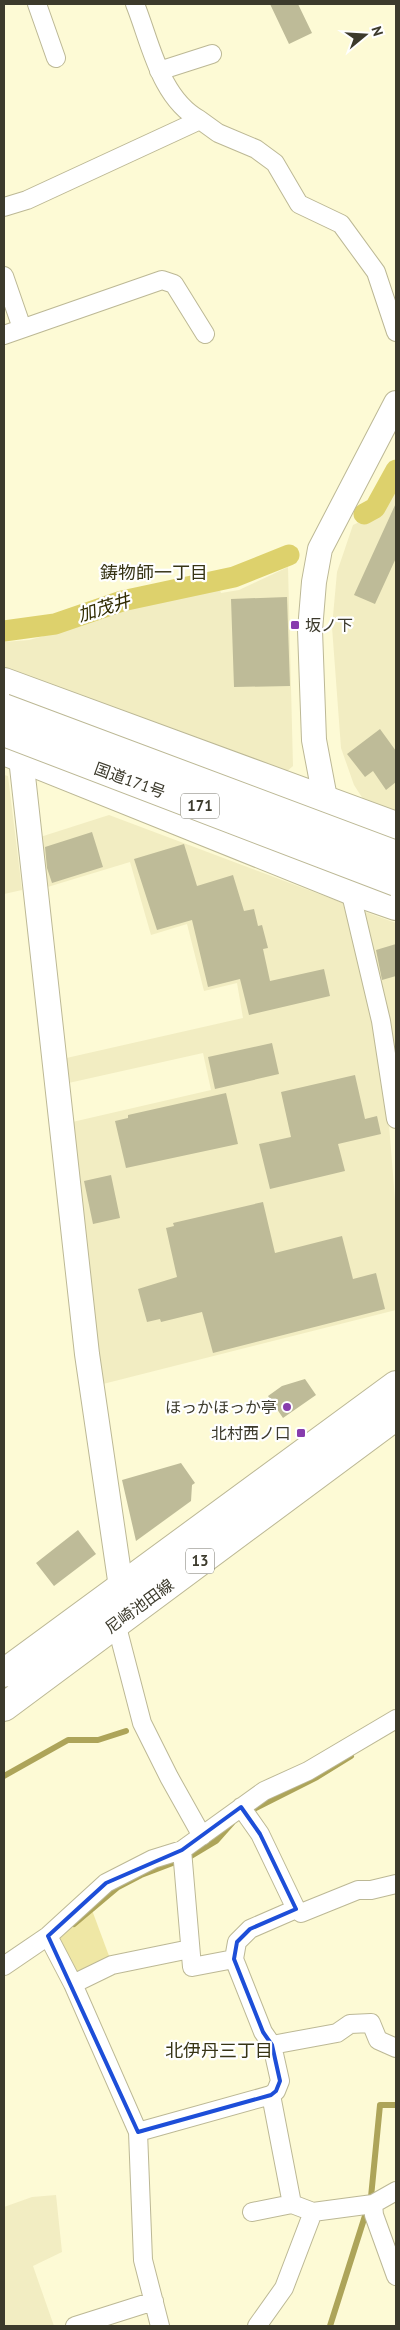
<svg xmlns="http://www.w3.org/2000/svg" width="400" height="2330" font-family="'PT Sans','Noto Sans JP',sans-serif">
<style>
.built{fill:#f2edc2}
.green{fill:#efe7a5}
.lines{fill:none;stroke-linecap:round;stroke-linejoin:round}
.stream{stroke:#ada459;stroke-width:6}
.canal{stroke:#ddd16c;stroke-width:21}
.building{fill:#bebb98}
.street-casing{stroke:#bcb895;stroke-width:20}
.secondary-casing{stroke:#bcb895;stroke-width:26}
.primary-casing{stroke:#bcb895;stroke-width:30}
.highway-casing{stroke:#bcb895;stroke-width:30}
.street{stroke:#fff;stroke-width:18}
.secondary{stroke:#fff;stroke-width:24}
.primary{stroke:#fff;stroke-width:28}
.highway{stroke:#fff;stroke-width:28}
.highway-bridge-casing{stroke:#bcb895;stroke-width:30;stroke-linecap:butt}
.highway-bridge{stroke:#fff;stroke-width:28}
.marked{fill:none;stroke:#1d4ed8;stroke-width:4;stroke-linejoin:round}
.poi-dot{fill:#873cad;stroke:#fff;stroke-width:2}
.labels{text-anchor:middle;stroke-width:4.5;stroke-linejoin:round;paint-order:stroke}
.shield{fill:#fff;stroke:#76756b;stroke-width:1}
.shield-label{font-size:15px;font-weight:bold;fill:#3c3a2c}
.poi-label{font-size:16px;fill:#3c3a2c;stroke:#fff;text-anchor:end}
.street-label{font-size:16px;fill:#3c3a2c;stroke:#fff}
.neighbourhood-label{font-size:18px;fill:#373415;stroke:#fff}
.water-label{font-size:18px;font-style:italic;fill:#302b00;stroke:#fff}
</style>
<rect width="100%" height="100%" fill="#fdfad5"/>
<!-- built -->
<path class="built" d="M 396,486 L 396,815 L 365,802 L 354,785 L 341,748 L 332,627 L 337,572 L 353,525 L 380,512 Z
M 288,567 L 293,766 L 285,773 L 4,671 L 4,642 L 29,640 L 81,626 L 135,606 L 220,590 L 221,593 L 239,590 Z
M 4,775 L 8,776 L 22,890 L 4,894 Z
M 109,815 L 343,903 L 373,1019 L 387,1100 L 396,1212 L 396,1310 L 103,1384 L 68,1123 L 211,1090 L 203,1053 L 64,1084 L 62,1059 L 243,1018 L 237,983 L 204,991 L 187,924 L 151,935 L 130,862 L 41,889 L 34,839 Z
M 360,910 L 396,923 L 396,1069 Z
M 56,2195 L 62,2252 L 33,2266 L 54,2326 L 4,2326 L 4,2207 L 32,2197 Z"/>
<!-- green -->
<path class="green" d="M 89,1902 L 112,1964 L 79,1978 L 54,1935 Z"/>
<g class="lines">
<!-- stream -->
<path class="stream" d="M 4,1776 L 68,1740 L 98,1740 L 126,1731
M 248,1812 L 317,1777 L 351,1756
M 74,1924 L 118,1887 L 141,1875 L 191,1856 L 216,1841 L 232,1823
M 330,2326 L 371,2197 L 380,2105 L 396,2105"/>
<!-- canal -->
<path class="canal" d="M 364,514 L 375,508 L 396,470
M 4,631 L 55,624 L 122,601 L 234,577 L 289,555"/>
</g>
<!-- building -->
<path class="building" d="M 270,4 L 298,4 L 312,33 L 289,44 Z
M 396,503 L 396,558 L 375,604 L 354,595 Z
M 287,597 L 290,686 L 234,687 L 231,599 Z
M 380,729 L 396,751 L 396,782 L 386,790 L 373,771 L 365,777 L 347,754 Z
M 92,832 L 103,867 L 52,883 L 47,868 L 45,847 Z
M 184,844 L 197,886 L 233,875 L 244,911 L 254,909 L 258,926 L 262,925 L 268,948 L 263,949 L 270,981 L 324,969 L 330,996 L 249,1015 L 240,979 L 208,987 L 192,920 L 157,930 L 134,859 Z
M 396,944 L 396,976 L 382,980 L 376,950 Z
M 272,1043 L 279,1074 L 215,1089 L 208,1057 Z
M 355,1075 L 365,1119 L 377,1116 L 381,1134 L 338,1144 L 345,1171 L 270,1189 L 259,1144 L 291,1137 L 281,1092 Z
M 226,1093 L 238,1144 L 126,1168 L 115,1121 L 128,1118 L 128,1115 Z
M 111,1175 L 120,1218 L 93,1224 L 84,1181 Z
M 263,1202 L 275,1253 L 342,1236 L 353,1279 L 376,1273 L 385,1309 L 213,1353 L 202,1312 L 161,1322 L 160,1319 L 147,1322 L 138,1289 L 177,1277 L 166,1228 L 174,1226 L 173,1223 Z
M 305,1379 L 316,1395 L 283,1418 L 268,1396 L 282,1386 Z
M 181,1463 L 195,1483 L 192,1485 L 191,1501 L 136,1541 L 122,1480 Z
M 78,1530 L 96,1554 L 54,1586 L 36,1563 Z"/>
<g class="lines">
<defs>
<path id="street" d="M 37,4 L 56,58
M 135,4 C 151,44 160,98 200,120
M 159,71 L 212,54
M 4,207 L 27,200 L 200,120 L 218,133 L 256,149 L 275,163 L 299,204 L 341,224 L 376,272 L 396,332
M 4,276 L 22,328
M 4,335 L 162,280 L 174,284 L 205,334
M 350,890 L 381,1021 L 396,1119
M 116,1623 L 142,1723 L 169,1777 L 202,1836
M 182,1850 L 192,1967 L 234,1959 L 263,2032 L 272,2045 L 280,2081 L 276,2091 L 271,2095 L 292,2204
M 296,1909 L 301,1913 L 358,1890 L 371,1890 L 396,1884
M 48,1936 L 73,1984 L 138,2132 L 143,2260 L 160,2326
M 234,1959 L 237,1942 L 250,1929 L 296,1909 L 260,1834 L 241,1807
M 4,1966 L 48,1936 L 106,1883 L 153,1859 L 182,1850 L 264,1791 L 308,1771 L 396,1719
M 73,1984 L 112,1965 L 190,1949
M 272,2045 L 337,2033 L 350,2024 L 371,2023 L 378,2040 L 396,2048
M 138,2132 L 271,2095
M 373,2204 L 374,2215 L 396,2276
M 252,2212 L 292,2204 L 313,2212 L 373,2204 L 396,2191
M 75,2326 L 154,2301
M 257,2326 L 284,2288 L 313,2212"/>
<path id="secondary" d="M 21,758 L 87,1354 L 121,1587 L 119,1604
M 328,814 L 314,740 L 310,630 L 314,582 L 320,549 L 396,403"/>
<path id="primary" d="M 4,1673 L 396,1385
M 4,1707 L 396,1416"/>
<path id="highway" d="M 4,682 L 396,826
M 4,751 L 350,890 L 396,906"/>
</defs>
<!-- street casing -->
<use href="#street" class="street-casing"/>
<!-- secondary casing -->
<use href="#secondary" class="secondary-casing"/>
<!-- primary casing -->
<use href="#primary" class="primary-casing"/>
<!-- highway casing -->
<use href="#highway" class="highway-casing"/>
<!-- street -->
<use href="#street" class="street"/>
<!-- secondary -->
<use href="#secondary" class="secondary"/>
<!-- primary -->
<use href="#primary" class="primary"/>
<!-- highway -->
<use href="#highway" class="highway"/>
<defs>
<path id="highway-bridge" d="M 4,708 L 396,855
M 4,732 L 396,882"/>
</defs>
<!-- highway-bridge casing -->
<use href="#highway-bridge" class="highway-bridge-casing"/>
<!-- highway-bridge -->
<use href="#highway-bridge" class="highway-bridge"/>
</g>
<!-- marked area -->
<path class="marked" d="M 241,1807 L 260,1834 L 296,1909 L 250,1929 L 237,1942 L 234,1959 L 263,2032 L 272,2045 L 280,2081 L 276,2091 L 271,2095 L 138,2132 L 48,1936 L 106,1883 L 182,1850 Z"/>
<!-- markers -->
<g class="poi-dot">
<rect x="290" y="620" width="10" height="10" rx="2.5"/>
<circle cx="287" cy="1407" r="5"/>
<rect x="296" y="1428" width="10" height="10" rx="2.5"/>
</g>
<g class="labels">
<!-- shield labels -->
<g class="shield">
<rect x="181" y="793.5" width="38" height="25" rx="4"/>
<rect x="186" y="1548.5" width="28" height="25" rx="4"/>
</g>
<g class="shield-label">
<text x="200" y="811">171</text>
<text x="200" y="1566">13</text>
</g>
<!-- poi labels -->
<g class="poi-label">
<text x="305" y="631" text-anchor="start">坂ノ下</text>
<text x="277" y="1413">ほっかほっか亭</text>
<text x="291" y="1439">北村西ノ口</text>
</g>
<!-- street labels -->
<g class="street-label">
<text transform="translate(130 780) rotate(20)" y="6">国道171号</text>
<text transform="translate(139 1606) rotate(-36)" y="6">尼崎池田線</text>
</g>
<!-- neighbourhood labels -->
<g class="neighbourhood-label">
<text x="154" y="579">鋳物師一丁目</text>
<text x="219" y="2057">北伊丹三丁目</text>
</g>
<!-- water labels -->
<g class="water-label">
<text transform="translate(104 608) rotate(-17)" y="6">加茂井</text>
</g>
</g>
<!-- border -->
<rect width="400" height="2330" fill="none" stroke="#3c3a2c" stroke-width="10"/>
<!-- north arrow -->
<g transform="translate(365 35) rotate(72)" stroke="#ffffff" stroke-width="4" paint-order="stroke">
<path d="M0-4L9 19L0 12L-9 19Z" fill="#3c3a2c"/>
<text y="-8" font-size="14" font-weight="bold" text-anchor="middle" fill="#3c3a2c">N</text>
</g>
</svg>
